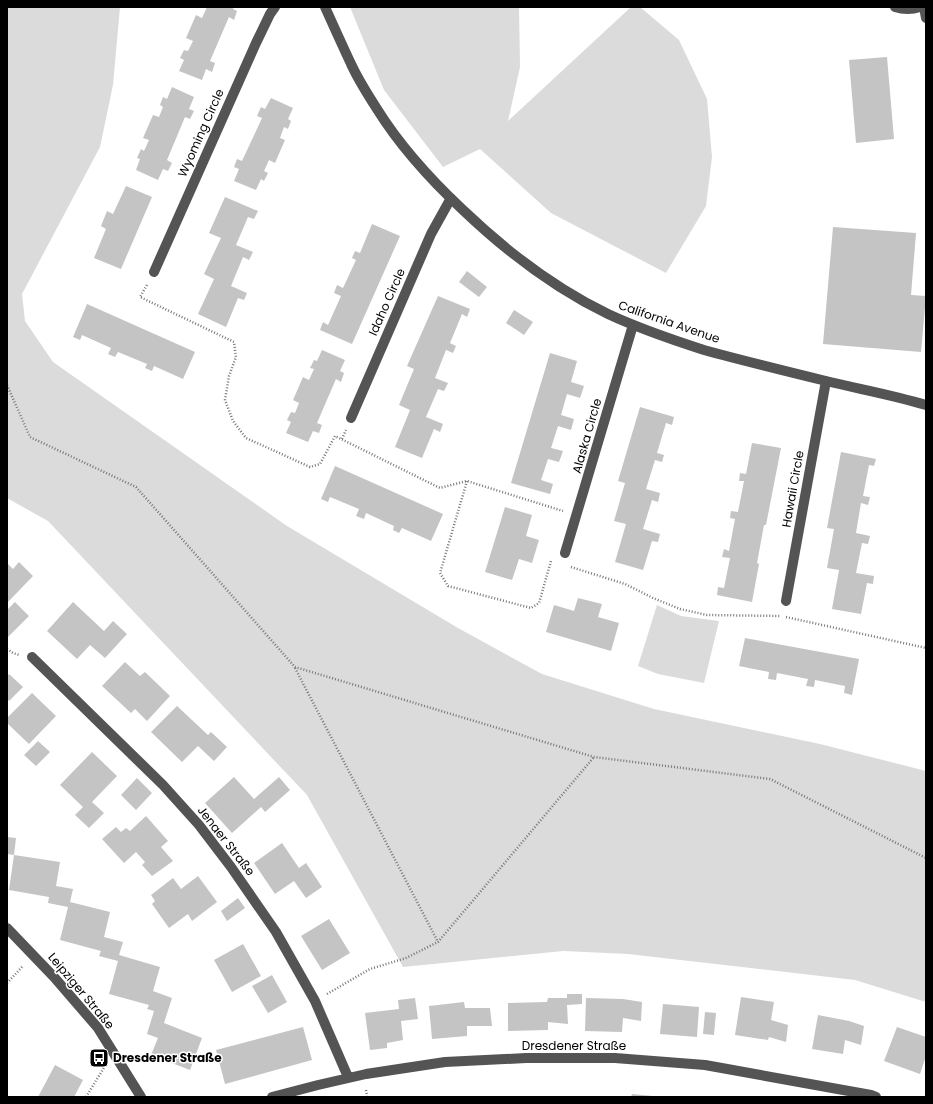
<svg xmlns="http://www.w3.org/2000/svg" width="933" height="1104" font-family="Poppins,sans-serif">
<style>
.green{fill:#dbdbdb}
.building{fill:#c4c4c4}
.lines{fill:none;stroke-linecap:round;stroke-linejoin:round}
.path{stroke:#767676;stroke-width:2.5;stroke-dasharray:1 2;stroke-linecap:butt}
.minor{stroke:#545454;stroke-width:10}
.labels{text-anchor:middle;stroke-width:3;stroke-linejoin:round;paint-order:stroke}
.street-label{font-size:12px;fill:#000;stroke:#fff}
.poi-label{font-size:12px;font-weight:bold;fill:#000;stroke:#fff;text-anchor:start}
</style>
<rect width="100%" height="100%" fill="#fff"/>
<!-- green -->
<path class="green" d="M 7,7 L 120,7 L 113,85 L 100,147 L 22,294 L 25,321 L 53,362 L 287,526 L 458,628 L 542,674 L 654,709 L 820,744 L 926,771 L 926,1002 L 855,980 L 628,954 L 563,951 L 403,967 L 307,795 L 48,521 L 7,498 Z
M 350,7 L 519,7 L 520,67 L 508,121 L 631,7 L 640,7 L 679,40 L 707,99 L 712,157 L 706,206 L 666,273 L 551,213 L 480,149 L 443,167 L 384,90 Z
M 657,605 L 681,616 L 719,621 L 704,683 L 658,674 L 638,666 Z"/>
<!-- building -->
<path class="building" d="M 207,7 L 234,7 L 233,9 L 237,11 L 234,20 L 229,17 L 210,61 L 215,63 L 212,72 L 206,69 L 202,80 L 179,71 L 184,60 L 180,58 L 184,50 L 188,51 L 193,41 L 186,38 L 196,15 L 202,18 Z
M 887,57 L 894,139 L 856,143 L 849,60 Z
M 172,87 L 194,97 L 189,109 L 194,111 L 190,119 L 185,117 L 167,160 L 172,163 L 168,171 L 163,169 L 158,180 L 136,170 L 140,159 L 137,158 L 141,149 L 144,151 L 149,140 L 143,138 L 153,115 L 159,117 L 163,107 L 160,105 L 163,97 L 167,99 Z
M 271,98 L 293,108 L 288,119 L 291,121 L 288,129 L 284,127 L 280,138 L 285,140 L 275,163 L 269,160 L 264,171 L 268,173 L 264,181 L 261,179 L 256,190 L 234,181 L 239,169 L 234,167 L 237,159 L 242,161 L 262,118 L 257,116 L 261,107 L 265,109 Z
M 126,186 L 152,197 L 121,269 L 94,258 L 106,229 L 101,226 L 107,211 L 113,214 Z
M 225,197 L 258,211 L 254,219 L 248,217 L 236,245 L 253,252 L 249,260 L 243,257 L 231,286 L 247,293 L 244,300 L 238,298 L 226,327 L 198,314 L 214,279 L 204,274 L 221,238 L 209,233 Z
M 372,224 L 400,236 L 352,344 L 320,330 L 323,322 L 328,325 L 341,296 L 334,293 L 337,285 L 343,288 L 356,260 L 352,258 L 355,251 L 360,253 Z
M 833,227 L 916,233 L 911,295 L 926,296 L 921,352 L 823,344 Z
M 467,271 L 487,287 L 479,297 L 459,282 Z
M 438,296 L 470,309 L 467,317 L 462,314 L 450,343 L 456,346 L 453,353 L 446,350 L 435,378 L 448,383 L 444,391 L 438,389 L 426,417 L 443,424 L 440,432 L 434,429 L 422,458 L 395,447 L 410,410 L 399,405 L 414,369 L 407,366 Z
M 87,304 L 195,352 L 183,379 L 154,366 L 152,371 L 145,368 L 147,364 L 118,352 L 115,357 L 108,354 L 111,348 L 82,335 L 80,340 L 73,337 Z
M 514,310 L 533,322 L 524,335 L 506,323 Z
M 322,350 L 345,360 L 340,371 L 344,373 L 341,382 L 336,379 L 317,423 L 322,425 L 319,433 L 313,431 L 308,442 L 286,433 L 291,422 L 287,420 L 291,412 L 295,413 L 299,403 L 293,400 L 303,377 L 309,380 L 314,369 L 310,368 L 314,360 L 317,361 Z
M 550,353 L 577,361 L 571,382 L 584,386 L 580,398 L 567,394 L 561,415 L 574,419 L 571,430 L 558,426 L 551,448 L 563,451 L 559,462 L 548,459 L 541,480 L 553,484 L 550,494 L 511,483 Z
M 640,407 L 674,417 L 672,425 L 666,423 L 657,453 L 664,455 L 662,462 L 655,460 L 646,489 L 660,493 L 658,502 L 652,500 L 643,529 L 660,534 L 658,542 L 652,541 L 643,570 L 615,562 L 626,524 L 614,521 L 625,483 L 618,481 Z
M 752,443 L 781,448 L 766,525 L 764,525 L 757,563 L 759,564 L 752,602 L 717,595 L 718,587 L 724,588 L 730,558 L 722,557 L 724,549 L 729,551 L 735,519 L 730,518 L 731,511 L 738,512 L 744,481 L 739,481 L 740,473 L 746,474 Z
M 841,452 L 876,459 L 874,466 L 869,465 L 863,496 L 870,497 L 868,505 L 861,503 L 856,533 L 870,536 L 868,544 L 862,543 L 856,573 L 874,576 L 873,584 L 867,583 L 861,614 L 832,609 L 839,570 L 827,568 L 834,529 L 827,528 Z
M 335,466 L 443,514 L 431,541 L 402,528 L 399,533 L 393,530 L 394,526 L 366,513 L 364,519 L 356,516 L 359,509 L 330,497 L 328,502 L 321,499 Z
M 505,507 L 532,515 L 526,536 L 539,540 L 532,563 L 519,559 L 512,580 L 485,572 Z
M 19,562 L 33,576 L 7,603 L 7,563 L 13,569 Z
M 578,598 L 602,604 L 598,617 L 619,623 L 611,651 L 546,632 L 554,605 L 574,611 Z
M 15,602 L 29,616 L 7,638 L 7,610 Z
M 73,602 L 104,631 L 113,621 L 127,634 L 105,658 L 90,645 L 77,659 L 47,631 Z
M 745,638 L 859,659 L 852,695 L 844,693 L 845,686 L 815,680 L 814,687 L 806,686 L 808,679 L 777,673 L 776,680 L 768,679 L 769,672 L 739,666 Z
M 125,662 L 140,676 L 145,672 L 170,696 L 147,721 L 135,709 L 131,713 L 102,686 Z
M 9,674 L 23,687 L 9,701 L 7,699 L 7,677 Z
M 32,693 L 56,716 L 29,744 L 7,723 L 7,718 Z
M 177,706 L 208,735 L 211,732 L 227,747 L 214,761 L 198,746 L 182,762 L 151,732 Z
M 38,741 L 50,752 L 36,766 L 24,755 Z
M 92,752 L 117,776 L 92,802 L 104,813 L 89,828 L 75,815 L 83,807 L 60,785 Z
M 234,777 L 254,799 L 279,777 L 290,790 L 265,812 L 261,807 L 232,833 L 205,803 Z
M 137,778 L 152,793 L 136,810 L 121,795 Z
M 146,816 L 168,841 L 161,847 L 173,861 L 152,876 L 142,865 L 145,862 L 136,852 L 124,863 L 102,839 L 116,827 L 121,832 L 126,828 L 130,831 Z
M 7,837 L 16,838 L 14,855 L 7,854 Z
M 282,843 L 299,868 L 306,863 L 322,887 L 306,898 L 294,881 L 275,894 L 254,863 Z
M 14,855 L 60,862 L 56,886 L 73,889 L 70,902 L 110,912 L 104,937 L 123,942 L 119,955 L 160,967 L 153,991 L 172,998 L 164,1023 L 202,1038 L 190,1070 L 151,1055 L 158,1038 L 147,1034 L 154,1011 L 147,1009 L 149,1005 L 109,994 L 118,961 L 99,956 L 101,951 L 60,940 L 68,907 L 48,903 L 49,897 L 9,890 Z
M 198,876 L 217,902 L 192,921 L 188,914 L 169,928 L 152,904 L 155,901 L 151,895 L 173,878 L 181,889 Z
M 238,898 L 245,908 L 227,921 L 221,911 Z
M 329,919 L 350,953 L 322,970 L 301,936 Z
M 243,944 L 261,976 L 232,992 L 214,960 Z
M 272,975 L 287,1002 L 268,1013 L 252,986 Z
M 567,994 L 582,994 L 582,1004 L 567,1005 L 568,1024 L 548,1022 L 548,1030 L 508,1031 L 508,1003 L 547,1002 L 548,998 L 567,998 Z
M 741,997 L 774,1002 L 771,1020 L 788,1025 L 786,1042 L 769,1037 L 768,1040 L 735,1035 Z
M 415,998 L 418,1019 L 401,1021 L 403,1040 L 387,1043 L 387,1048 L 370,1050 L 365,1013 L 399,1009 L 398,1000 Z
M 586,998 L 623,999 L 642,1002 L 641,1021 L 623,1018 L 622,1032 L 585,1031 Z
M 464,1002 L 465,1008 L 490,1008 L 492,1026 L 467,1026 L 467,1036 L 432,1039 L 429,1006 Z
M 663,1004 L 699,1007 L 697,1037 L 660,1034 Z
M 705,1012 L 716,1013 L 714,1035 L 703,1034 Z
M 818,1015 L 849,1021 L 864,1026 L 861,1045 L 845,1040 L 843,1054 L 812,1049 Z
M 303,1027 L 312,1060 L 225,1084 L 216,1050 Z
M 897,1027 L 926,1037 L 926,1056 L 920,1074 L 884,1061 Z
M 55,1065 L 83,1080 L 74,1097 L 38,1097 Z
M 632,1094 L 653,1096 L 653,1097 L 631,1097 Z"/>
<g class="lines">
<!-- path -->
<path class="path" d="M 147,285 L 140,297 L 234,342 L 236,357 L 229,376 L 225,400 L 233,421 L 246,438 L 310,467 L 320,464 L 335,436 L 440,488 L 467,481 L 563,511
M 7,385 L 30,437 L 136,487 L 295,667 L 594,757 L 770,779 L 926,858
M 342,439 L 346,430
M 467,481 L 440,573 L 448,586 L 531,608 L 539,603 L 551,561 L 552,561
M 571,567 L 625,584 L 653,598 L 680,609 L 707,615 L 781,616
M 786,617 L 926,648
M 7,649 L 13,653 L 19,655
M 295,668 L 438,942
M 7,983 L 23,966
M 327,994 L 370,969 L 406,958 L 438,942 L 594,757
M 366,1090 L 367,1097
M 86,1097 L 105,1066"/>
<!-- minor -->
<path class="minor" d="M 325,7 C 334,27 343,47 352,66 C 359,81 368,95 377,109 C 400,146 431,180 463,210 C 506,251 554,288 608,314 C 638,328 673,340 704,350 C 744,361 785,371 826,381 C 859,389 893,395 926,405
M 895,7 C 904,10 911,10 920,7
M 924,7 L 926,18
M 154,272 L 256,43 L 270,14 L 275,7
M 351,418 L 431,234 L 451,198
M 565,553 L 633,325
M 786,601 L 826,381
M 32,657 L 163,785 L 199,825 L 231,867 L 276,932 L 315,1001 L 348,1077
M 7,928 L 54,977 L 98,1028 L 141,1097
M 272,1097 L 318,1085 L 366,1074 L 445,1062 L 526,1058 L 615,1058 L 705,1065 L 871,1095 L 876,1097"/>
</g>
<!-- icons -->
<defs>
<symbol id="bus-square" viewBox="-11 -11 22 22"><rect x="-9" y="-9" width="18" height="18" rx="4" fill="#000" stroke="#fff"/><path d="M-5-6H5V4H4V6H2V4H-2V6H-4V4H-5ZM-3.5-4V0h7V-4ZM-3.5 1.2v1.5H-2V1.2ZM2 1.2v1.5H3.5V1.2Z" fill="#fff"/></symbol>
</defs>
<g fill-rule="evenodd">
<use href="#bus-square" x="88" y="1047" width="22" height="22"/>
</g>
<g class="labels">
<!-- street labels -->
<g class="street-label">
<text transform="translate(201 133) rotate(-66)" y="4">Wyoming Circle</text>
<text transform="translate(387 302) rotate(-66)" y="4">Idaho Circle</text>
<text transform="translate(669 322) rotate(19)" y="4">California Avenue</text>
<text transform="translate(587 436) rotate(-74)" y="4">Alaska Circle</text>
<text transform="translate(793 489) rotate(-80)" y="4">Hawaii Circle</text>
<text transform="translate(226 841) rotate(52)" y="4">Jenaer Straße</text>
<text transform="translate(81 991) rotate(50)" y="4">Leipziger Straße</text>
<text x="574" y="1050">Dresdener Straße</text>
</g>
<!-- poi labels -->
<g class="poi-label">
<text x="113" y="1062">Dresdener Straße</text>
</g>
</g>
<!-- border -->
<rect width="933" height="1104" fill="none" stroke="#000000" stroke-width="16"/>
</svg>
